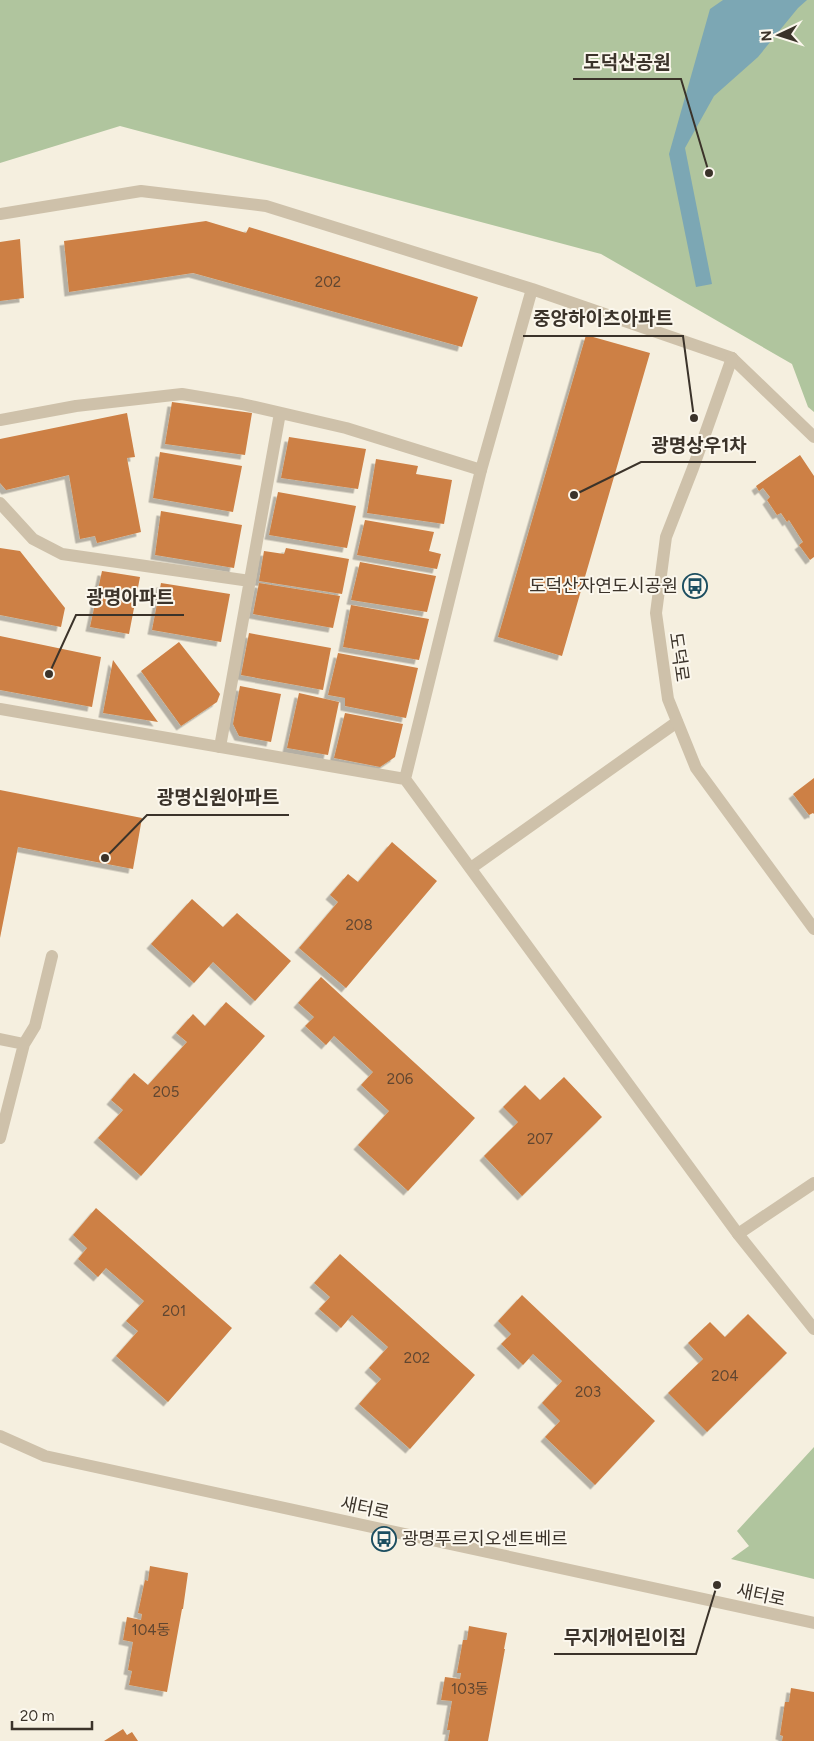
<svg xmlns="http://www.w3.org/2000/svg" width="814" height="1741" font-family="Figtree,'Noto Sans KR',sans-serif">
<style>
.green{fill:#b0c59e}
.water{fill:#7ca7b4}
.building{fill:#cd8045;filter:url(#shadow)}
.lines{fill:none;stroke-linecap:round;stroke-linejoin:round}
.service{stroke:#cec1aa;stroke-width:12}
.minor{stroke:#cec1aa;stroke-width:12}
.tertiary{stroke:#cec1aa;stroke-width:12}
.labels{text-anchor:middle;stroke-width:4;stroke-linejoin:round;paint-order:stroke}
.number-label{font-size:15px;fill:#604631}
.poi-label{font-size:18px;fill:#3b332a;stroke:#fbf7ed;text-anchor:end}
.street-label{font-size:18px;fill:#3b332a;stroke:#fbf7ed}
.leader{fill:none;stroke:#3b332a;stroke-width:2}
.callout-dot{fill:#3b332a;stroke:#fbf7ed;stroke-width:2}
.callout-label{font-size:19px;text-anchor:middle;font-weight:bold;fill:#3b332a;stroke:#fbf7ed;stroke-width:4;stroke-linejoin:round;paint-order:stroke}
</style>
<defs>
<filter id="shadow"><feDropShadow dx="-4.5" dy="4.5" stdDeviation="0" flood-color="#0004"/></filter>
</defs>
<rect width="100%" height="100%" fill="#f5efdf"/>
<!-- green -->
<path class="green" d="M 0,0 L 814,0 L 814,412 L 808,407 L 792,364 L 601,254 L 120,126 L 0,163 Z
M 814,1447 L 814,1579 L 731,1559 L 749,1546 L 737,1531 Z"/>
<!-- water -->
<path class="water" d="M 723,0 L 807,0 L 798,8 L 758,57 L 714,96 L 685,148 L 712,284 L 696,287 L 669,154 L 710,9 Z"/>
<!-- building -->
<path class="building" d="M 206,221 L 246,233 L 249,227 L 478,297 L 462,347 L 193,273 L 69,292 L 64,241 Z
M 20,239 L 24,298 L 0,301 L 0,242 Z
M 586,335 L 650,353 L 562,656 L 498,637 Z
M 172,402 L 252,413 L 245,455 L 165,444 Z
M 127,413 L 135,457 L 127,458 L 141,532 L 97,543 L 95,536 L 80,539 L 69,475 L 6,490 L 0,483 L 0,439 Z
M 289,437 L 366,449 L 358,489 L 281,478 Z
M 160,452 L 242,466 L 233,512 L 153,498 Z
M 800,455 L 814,476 L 814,557 L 810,560 L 799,545 L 803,542 L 789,520 L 787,522 L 781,513 L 777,515 L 767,500 L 770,497 L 763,488 L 759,491 L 756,486 Z
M 376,459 L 418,466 L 416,474 L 452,480 L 444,524 L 367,513 Z
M 278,492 L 356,506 L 347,548 L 269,535 Z
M 161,511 L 242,525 L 234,568 L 155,555 Z
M 365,520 L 434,532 L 429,551 L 441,554 L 437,569 L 357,555 Z
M 0,548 L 20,551 L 65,608 L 61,627 L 0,615 Z
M 286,548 L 349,559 L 342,594 L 259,581 L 264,551 L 284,554 Z
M 360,562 L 436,576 L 427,612 L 351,600 Z
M 102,571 L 140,577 L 129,634 L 90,627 Z
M 161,583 L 230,594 L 221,642 L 152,630 Z
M 259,583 L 340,596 L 333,628 L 253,614 Z
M 351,605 L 429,619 L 419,660 L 343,647 Z
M 249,633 L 331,648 L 323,690 L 241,675 Z
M 0,636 L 101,657 L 92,707 L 0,690 Z
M 179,642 L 220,694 L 217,702 L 181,726 L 141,671 Z
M 338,653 L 418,668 L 406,718 L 345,706 L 345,698 L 328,695 Z
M 113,660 L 158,722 L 103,713 Z
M 240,686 L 281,694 L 271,742 L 239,736 L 233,724 Z
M 299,693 L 339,702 L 328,755 L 287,748 Z
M 345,713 L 403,724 L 395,757 L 380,767 L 334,758 Z
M 814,778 L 814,814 L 813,813 L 809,815 L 793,794 Z
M 0,790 L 142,818 L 133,869 L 18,847 L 0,938 Z
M 392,842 L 437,881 L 346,988 L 299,948 L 338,902 L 330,895 L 348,874 L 358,882 Z
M 192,899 L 223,927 L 237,913 L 291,961 L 255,1001 L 213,962 L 194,983 L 151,944 Z
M 321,977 L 475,1118 L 408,1191 L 358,1145 L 389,1111 L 361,1085 L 373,1072 L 334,1036 L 326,1045 L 305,1026 L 314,1017 L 298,1003 Z
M 226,1002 L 265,1036 L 141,1176 L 98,1138 L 123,1110 L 111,1100 L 134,1073 L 148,1085 L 187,1042 L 176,1033 L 193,1014 L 205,1026 Z
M 564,1077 L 602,1117 L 522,1196 L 484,1156 L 518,1122 L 503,1107 L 525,1085 L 540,1100 Z
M 96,1208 L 232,1328 L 168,1402 L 116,1356 L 138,1331 L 126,1321 L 144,1301 L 106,1268 L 98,1277 L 78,1259 L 87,1248 L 73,1235 Z
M 340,1254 L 475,1375 L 410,1449 L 359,1404 L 381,1379 L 369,1368 L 388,1347 L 352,1315 L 341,1328 L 319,1309 L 330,1297 L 314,1283 Z
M 522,1295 L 655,1421 L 595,1485 L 545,1437 L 560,1421 L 542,1403 L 562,1381 L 533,1354 L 523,1365 L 501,1344 L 511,1334 L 498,1321 Z
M 748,1314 L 787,1353 L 707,1432 L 668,1393 L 703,1359 L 688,1343 L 710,1322 L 725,1337 Z
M 150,1566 L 188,1573 L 183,1609 L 182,1609 L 167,1692 L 129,1685 L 132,1671 L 128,1670 L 133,1642 L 123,1640 L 127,1617 L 141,1620 L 142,1614 L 138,1613 L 145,1580 L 148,1581 Z
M 469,1626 L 507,1633 L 504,1649 L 505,1649 L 488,1741 L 448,1741 L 450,1730 L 447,1730 L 452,1701 L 441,1700 L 445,1677 L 460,1679 L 461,1673 L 457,1673 L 463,1640 L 467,1640 Z
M 791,1688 L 814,1692 L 814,1741 L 782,1741 L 783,1736 L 780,1735 L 785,1702 L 789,1702 Z
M 123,1729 L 127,1735 L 132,1732 L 138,1741 L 104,1741 Z"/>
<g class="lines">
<!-- service -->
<path class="service" d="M 732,358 L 814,437
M 0,420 L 76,406 L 182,394 L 242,404 L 346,428 L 481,470
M 0,503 L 33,539 L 62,554 L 250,581
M 220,747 L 280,413
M 471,868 L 677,722
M 0,1039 L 24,1044
M 0,1138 L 24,1044 L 35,1026 L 52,956
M 738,1234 L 814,1183"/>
<!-- minor -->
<path class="minor" d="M 0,214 L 141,191 L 266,206 L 532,289
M 732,358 L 532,289 L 481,470 L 405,779 L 738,1234 L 814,1329
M 0,709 L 405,779"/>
<!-- tertiary -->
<path class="tertiary" d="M 732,358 L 693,468 L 666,537 L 656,613 L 668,699 L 696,768 L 814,929
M 0,1436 L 45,1456 L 814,1623"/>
</g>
<!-- icons -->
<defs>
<symbol id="bus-ring" viewBox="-11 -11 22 22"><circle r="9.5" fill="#fbf7ed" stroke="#1c4e60" stroke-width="1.5"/><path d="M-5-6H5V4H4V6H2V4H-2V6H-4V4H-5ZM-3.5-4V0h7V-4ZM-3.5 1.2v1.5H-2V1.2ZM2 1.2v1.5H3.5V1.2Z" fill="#1c4e60"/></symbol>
</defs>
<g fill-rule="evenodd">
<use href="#bus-ring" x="681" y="572" width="28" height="28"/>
<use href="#bus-ring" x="370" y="1525" width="28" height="28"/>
</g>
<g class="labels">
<!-- number labels -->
<g class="number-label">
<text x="328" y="287">202</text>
<text x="359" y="930">208</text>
<text x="400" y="1084">206</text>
<text x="166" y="1097">205</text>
<text x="540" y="1144">207</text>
<text x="174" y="1316">201</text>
<text x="417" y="1363">202</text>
<text x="725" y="1381">204</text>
<text x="588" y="1397">203</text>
<text x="151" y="1635">104동</text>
<text x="470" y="1694">103동</text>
</g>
<!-- poi labels -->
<g class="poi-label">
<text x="678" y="592">도덕산자연도시공원</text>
<text x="402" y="1545" text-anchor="start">광명푸르지오센트베르</text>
</g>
<!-- street labels -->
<g class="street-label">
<text transform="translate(679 657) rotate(82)" y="6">도덕로</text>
<text transform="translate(365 1508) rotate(12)" y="6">새터로</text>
<text transform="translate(761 1595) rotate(12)" y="6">새터로</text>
</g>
</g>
<!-- callouts -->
<path class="leader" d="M709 173L681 79H573M694 418L683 336H523M574 495L641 462H756M49 674L76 615H184M105 858L147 815H289M717 1585L696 1654H554"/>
<g class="callout-dot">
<circle cx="709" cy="173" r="5"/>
<circle cx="694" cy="418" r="5"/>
<circle cx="574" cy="495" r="5"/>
<circle cx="49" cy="674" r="5"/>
<circle cx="105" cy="858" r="5"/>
<circle cx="717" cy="1585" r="5"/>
</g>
<g class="callout-label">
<text x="627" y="69">도덕산공원</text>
<text x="603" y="325">중앙하이츠아파트</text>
<text x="699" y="452">광명상우1차</text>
<text x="130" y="604">광명아파트</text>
<text x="218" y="804">광명신원아파트</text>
<text x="625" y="1644">무지개어린이집</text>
</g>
<!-- north arrow -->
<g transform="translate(779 35) rotate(266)" stroke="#fbf7ed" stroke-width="4" paint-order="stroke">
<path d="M0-4L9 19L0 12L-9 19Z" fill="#3b332a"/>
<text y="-8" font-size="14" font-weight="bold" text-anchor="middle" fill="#3b332a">N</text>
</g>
<!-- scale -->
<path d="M12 1721v8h80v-8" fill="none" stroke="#3b332a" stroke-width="2.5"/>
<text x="20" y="1721" font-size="15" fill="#3b332a" stroke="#fbf7ed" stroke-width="4" paint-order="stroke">20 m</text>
</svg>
